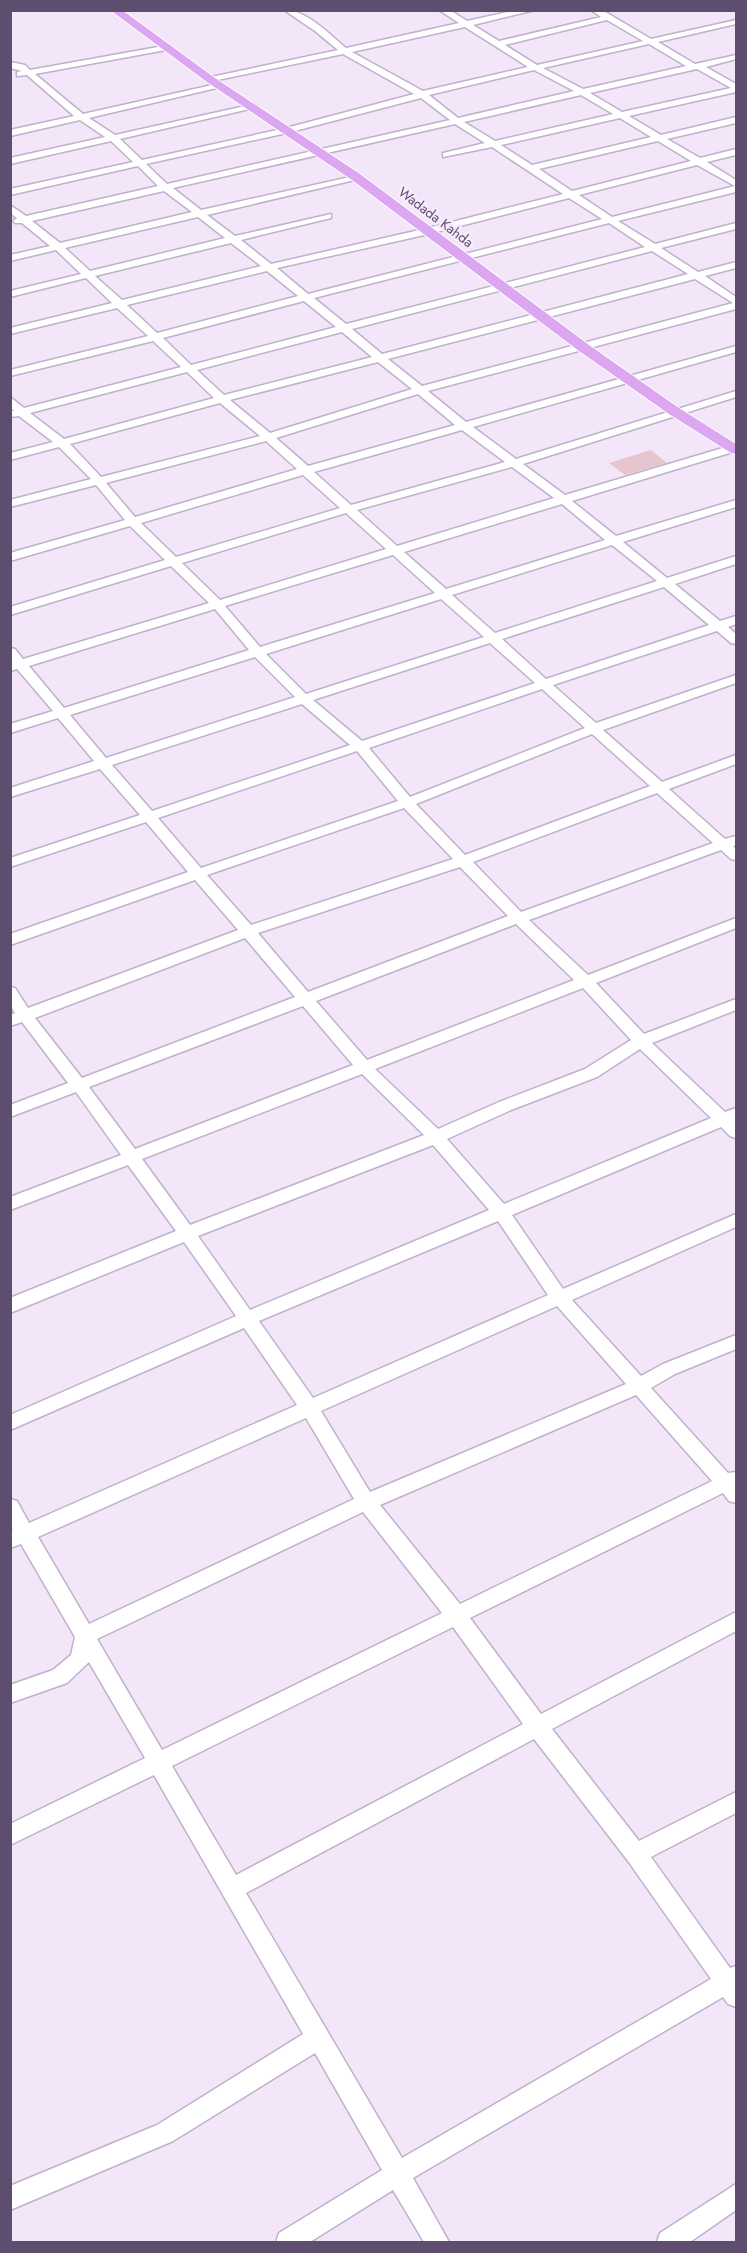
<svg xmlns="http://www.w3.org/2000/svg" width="747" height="2253" font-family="Jost,sans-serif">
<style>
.green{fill:#e5c6cf}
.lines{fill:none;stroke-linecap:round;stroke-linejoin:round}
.minor-casing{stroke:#bfb0cc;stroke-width:3}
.major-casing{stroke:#fff;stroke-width:2}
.minor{fill:#fff;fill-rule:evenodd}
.major{fill:#dca6f0;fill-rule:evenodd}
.labels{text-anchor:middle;stroke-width:5;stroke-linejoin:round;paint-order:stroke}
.far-street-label{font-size:14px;fill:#5d4e6f;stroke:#f8ebfd}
</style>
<rect width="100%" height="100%" fill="#f4e6f9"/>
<!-- green -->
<path class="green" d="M 651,450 L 667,463 L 625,475 L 609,463 Z"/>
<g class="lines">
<defs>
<path id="minor" d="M 284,10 C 307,10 329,34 346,48 L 459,23 L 439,10 L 450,10 L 467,21 L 517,10 L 535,10 L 473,25 L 499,41 L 601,17 L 591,10 L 602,10 L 651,39 L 736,20 L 736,24 L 658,42 L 695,64 L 736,55 L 736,59 L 706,67 L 736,84 L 736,92 L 629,116 L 661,135 L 736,117 L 736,123 L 667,139 L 700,158 L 736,149 L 736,155 L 707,162 L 736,180 L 736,192 L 618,221 L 655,244 L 736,223 L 736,229 L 661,248 L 698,272 L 736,262 L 736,268 L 705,276 L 736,297 L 736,309 L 428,391 L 466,422 L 736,346 L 736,352 L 473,427 L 516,459 L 736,391 L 736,397 L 523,464 L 565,495 L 736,444 L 736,451 L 572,501 L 616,536 L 736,500 L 736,507 L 623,542 L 667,578 L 736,556 L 736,564 L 675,584 L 720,621 L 736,616 L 736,624 L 728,627 L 736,634 L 736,644 L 731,643 L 717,631 L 553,685 L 596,723 L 736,675 L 736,683 L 603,730 L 662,782 L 736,755 L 736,764 L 669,789 L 725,839 L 736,836 L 736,845 L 733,846 L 736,849 L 736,860 L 731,859 L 721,850 L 529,920 L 588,975 L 736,918 L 736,928 L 596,983 L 644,1034 L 736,999 L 736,1010 L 652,1043 L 725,1112 L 736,1108 L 736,1138 L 730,1136 L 721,1127 L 512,1215 L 563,1289 L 736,1214 L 736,1227 L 572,1300 L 641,1376 L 663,1364 L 736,1335 L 736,1349 L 675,1374 L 651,1388 L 728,1473 L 736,1472 L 736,1503 L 729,1501 L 723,1493 L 470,1618 L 541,1714 L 736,1612 L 736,1631 L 552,1729 L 639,1841 L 736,1792 L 736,1813 L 651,1857 L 730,1968 L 736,1966 L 736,2007 L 728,2004 L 723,1997 L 413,2178 L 449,2242 L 424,2242 L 393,2190 L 310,2242 L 276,2242 L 279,2233 L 382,2170 L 315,2053 L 173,2141 L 10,2210 L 10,2186 L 157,2125 L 303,2034 L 154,1775 L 10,1845 L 10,1824 L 145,1758 L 89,1662 L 67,1683 L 10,1703 L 10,1685 L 53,1670 L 71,1655 L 75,1637 L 21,1544 L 10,1548 L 10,1531 L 13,1530 L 10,1525 L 10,1499 L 17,1501 L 29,1523 L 297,1405 L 244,1328 L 10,1430 L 10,1415 L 236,1316 L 184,1242 L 10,1313 L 10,1298 L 176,1231 L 128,1165 L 10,1210 L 10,1197 L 121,1155 L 76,1092 L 10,1117 L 10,1105 L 68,1083 L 22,1022 L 10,1026 L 10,1015 L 15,1013 L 10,1005 L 10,987 L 15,988 L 28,1008 L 238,930 L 195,880 L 10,945 L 10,934 L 188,872 L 146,822 L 10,867 L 10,858 L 140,815 L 100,769 L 10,797 L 10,788 L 94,761 L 58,718 L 10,733 L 10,724 L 53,711 L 17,669 L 10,671 L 10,648 L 15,649 L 23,659 L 209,603 L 171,566 L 10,615 L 10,607 L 165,560 L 130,526 L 10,561 L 10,553 L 125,520 L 96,485 L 10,507 L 10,500 L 91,479 L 59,447 L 10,460 L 10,453 L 53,442 L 19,416 L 10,417 L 10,411 L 14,411 L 10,407 L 10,397 L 24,408 L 181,367 L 153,341 L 10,376 L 10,370 L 148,336 L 117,308 L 10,334 L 10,328 L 112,303 L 86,278 L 10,297 L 10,291 L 81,274 L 56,250 L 10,261 L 10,255 L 50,246 L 22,223 L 15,223 L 13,221 L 17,218 L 10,213 L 10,205 L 26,216 L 158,186 L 138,166 L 10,195 L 10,189 L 133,162 L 111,141 L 10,164 L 10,158 L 105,137 L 80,120 L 10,136 L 10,130 L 74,116 L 27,75 L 17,76 L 17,72 L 22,71 L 10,68 L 10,62 L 25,65 L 30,70 L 169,45 L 169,49 L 166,50 L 35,74 L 83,114 L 221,83 L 225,86 L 89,118 L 115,135 L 254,104 L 258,107 L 120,139 L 142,160 L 286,128 L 414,94 L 343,54 L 208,82 L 208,78 L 211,77 L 338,50 L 315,31 ZM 607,20 L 643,41 L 537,65 L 505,45 ZM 465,27 L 528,67 L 423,91 L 352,52 ZM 649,44 L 686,66 L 583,89 L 543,68 ZM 697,69 L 731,88 L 622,112 L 590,93 ZM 534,70 L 574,91 L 458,118 L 429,95 ZM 581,95 L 613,114 L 495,141 L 464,122 ZM 421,98 L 450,120 L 167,184 L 146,164 L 287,133 ZM 620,118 L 651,137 L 532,165 L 501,145 ZM 455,124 L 485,143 L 443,153 L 443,157 L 492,147 L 563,194 L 428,228 L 271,264 L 241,240 L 331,218 L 331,214 L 235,236 L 207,215 L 359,179 L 359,175 L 201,210 L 173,188 ZM 658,141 L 691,161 L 572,191 L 539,169 ZM 697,165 L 735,186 L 612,217 L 579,195 ZM 164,191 L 192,212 L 60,243 L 32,221 ZM 569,198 L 602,219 L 308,294 L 277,268 L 429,234 ZM 198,217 L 225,238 L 90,271 L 65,248 ZM 609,223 L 645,247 L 346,324 L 314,298 ZM 231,243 L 261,266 L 122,300 L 95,276 ZM 652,251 L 688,274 L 382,354 L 352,329 ZM 267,271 L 298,296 L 157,333 L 127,305 ZM 695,279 L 733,303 L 422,386 L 388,359 ZM 304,301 L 336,327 L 191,365 L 163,338 ZM 342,332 L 372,357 L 224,395 L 197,370 ZM 378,362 L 412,389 L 270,433 L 230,400 ZM 187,372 L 214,398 L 64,439 L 30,413 ZM 418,394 L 455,425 L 308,466 L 276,438 ZM 220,403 L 260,436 L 101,477 L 70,444 ZM 462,430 L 505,462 L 351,505 L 314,472 ZM 266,441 L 297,469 L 135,517 L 106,483 ZM 512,467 L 554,498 L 397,546 L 357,510 ZM 303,475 L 340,508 L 176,557 L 141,523 ZM 562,504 L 605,540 L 446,589 L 404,552 ZM 346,513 L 386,549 L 220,600 L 182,563 ZM 612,545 L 657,581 L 495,633 L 452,595 ZM 393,555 L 435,593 L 260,647 L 225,606 ZM 664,587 L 709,625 L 546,679 L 502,639 ZM 441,599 L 484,637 L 306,694 L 266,654 ZM 215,609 L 249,650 L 64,708 L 29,666 ZM 490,643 L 535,683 L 362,741 L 313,700 ZM 255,657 L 295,697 L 106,758 L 70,715 ZM 542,689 L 585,728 L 410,797 L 369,748 ZM 302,704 L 350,745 L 152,811 L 112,765 ZM 592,734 L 650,786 L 465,855 L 416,804 ZM 357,751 L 398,801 L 201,868 L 158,818 ZM 657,793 L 713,843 L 521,912 L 473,862 ZM 404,808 L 453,859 L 251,925 L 207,875 ZM 460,867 L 508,916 L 308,992 L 258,933 ZM 516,924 L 574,980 L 367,1060 L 316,1001 ZM 245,938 L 295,997 L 82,1078 L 35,1018 ZM 583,988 L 631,1040 L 585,1069 L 499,1102 L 438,1129 L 375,1069 ZM 303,1006 L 353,1065 L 135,1149 L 89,1087 ZM 640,1049 L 711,1118 L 504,1204 L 447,1139 L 511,1110 L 597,1077 ZM 362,1074 L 424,1135 L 190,1225 L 142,1159 ZM 433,1145 L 489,1210 L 250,1310 L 198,1236 ZM 498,1221 L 548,1295 L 313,1398 L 259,1321 ZM 557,1306 L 626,1384 L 370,1492 L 321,1411 ZM 636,1395 L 712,1481 L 460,1604 L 380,1505 ZM 306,1418 L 354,1499 L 89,1624 L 38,1537 ZM 363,1512 L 442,1613 L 162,1750 L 97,1639 ZM 453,1627 L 523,1724 L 236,1875 L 172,1766 ZM 534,1739 L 628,1861 L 711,1979 L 402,2158 L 246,1893 Z
M 736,2184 L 736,2210 L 690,2242 L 657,2242 L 660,2233 Z"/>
<path id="major" d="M 110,10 L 122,10 L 215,78 L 360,174 L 589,345 L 679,408 L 736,444 L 736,454 L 731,453 L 669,414 L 579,351 L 352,180 L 207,82 Z"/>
</defs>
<!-- minor casing -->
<use href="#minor" class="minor-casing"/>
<!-- major casing -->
<use href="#major" class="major-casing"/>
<!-- minor -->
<use href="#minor" class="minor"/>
<!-- major -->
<use href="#major" class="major"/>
</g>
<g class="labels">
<!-- far-street labels -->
<g class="far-street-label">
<text transform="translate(436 217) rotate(37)" y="5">Wadada Kahda</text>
</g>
</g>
<!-- border -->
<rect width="747" height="2253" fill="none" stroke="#5d4e6f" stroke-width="24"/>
</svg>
